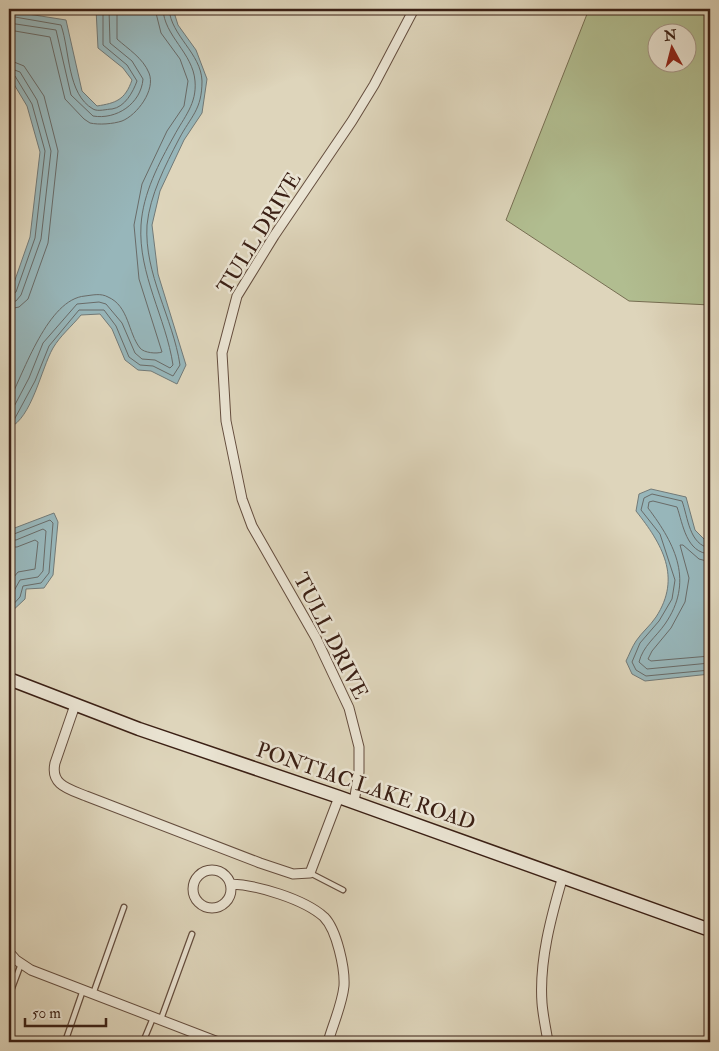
<svg xmlns="http://www.w3.org/2000/svg" width="719" height="1051" font-family="'IM FELL Double Pica',serif">
<style>
.green{fill:#b1bd90;stroke:#766e52;fill-rule:evenodd}
.water{fill:#97b6ba;stroke:#727a78}
.lines{fill:none;stroke-linecap:round;stroke-linejoin:round}
.shore{stroke:#696b68;stroke-width:1}
.lane-casing{stroke:#644d3e;stroke-width:7}
.street-casing{stroke:#644d3e;stroke-width:11}
.secondary-casing{stroke:#3b2015;stroke-width:15}
.lane{stroke:#eae4d3;stroke-width:4.5}
.street{stroke:#eae4d3;stroke-width:9}
.secondary{stroke:#eae4d3;stroke-width:12}
.labels{text-anchor:middle;stroke-width:5;stroke-linejoin:round;paint-order:stroke}
.street-label{font-size:21px;fill:#3b2015;stroke:#eae4d3}
</style>
<rect width="100%" height="100%" fill="#ded5bb"/>
<filter id="stains"><feTurbulence type="fractalNoise" baseFrequency=".004" numOctaves="4"/><feColorMatrix values="0 0 0 0 .2 0 0 0 0 .09 0 0 0 0 .02 0 0 0 .5 -.17"/></filter>
<radialGradient id="worn" r=".72"><stop offset=".6" stop-color="#630" stop-opacity="0"/><stop offset="1" stop-color="#630" stop-opacity=".3"/></radialGradient>
<!-- green -->
<path class="green" d="M 589,9 L 710,9 L 710,305 L 629,301 L 506,220 ZM 656,32 L 686,32 L 686,62 L 656,62 Z"/>
<!-- water -->
<path class="water" d="M 96,9 L 173,9 L 178,25 L 196,50 L 207,79 L 202,113 L 184,140 L 160,191 L 152,225 L 158,274 L 186,365 L 177,384 L 151,371 L 138,370 L 125,360 L 112,329 L 100,314 L 81,315 C 72,326 60,336 53,348 C 41,369 32,418 9,428 L 9,297 L 30,237 L 40,152 L 27,106 L 9,76 L 9,11 L 66,20 L 82,91 L 97,106 C 116,103 125,100 132,80 L 123,68 L 98,48 Z
M 651,489 L 686,497 L 695,530 L 710,545 L 710,674 L 645,681 L 632,674 L 626,661 C 629,655 632,647 636,641 C 642,632 650,626 656,617 C 682,577 662,544 636,511 L 639,494 Z
M 54,513 L 58,522 L 53,575 L 44,588 L 26,589 L 25,599 L 9,614 L 9,524 L 12,529 Z"/>
<g class="lines">
<!-- shore -->
<path class="shore" d="M 9,16 L 61,25 C 70,51 67,94 93,109 C 98,112 107,109 112,109 C 125,107 133,92 137,81 L 127,65 L 103,45 L 103,9
M 9,23 L 56,30 L 71,95 L 93,116 C 116,120 141,104 143,79 L 132,61 L 110,43 L 109,9
M 9,30 L 50,37 L 65,99 L 84,119 L 90,123 C 99,125 113,124 122,121 C 137,115 156,90 149,73 C 143,58 128,49 117,39 L 117,9
M 9,60 L 24,66 L 44,96 L 58,151 L 48,243 L 28,299 L 19,307 L 9,309
M 9,68 L 20,72 L 37,100 L 51,151 L 41,239 L 21,295 L 16,301 L 9,302
M 9,74 L 15,76 L 32,104 L 45,151 L 35,238 L 16,292 L 9,296
M 9,401 C 24,372 48,299 85,296 C 93,295 101,293 108,297 C 129,306 128,333 140,348 C 144,353 157,354 162,352 L 139,279 L 134,225 L 142,184 L 167,131 L 184,106 L 188,81 L 180,59 L 161,33 L 155,9
M 9,416 L 29,378 L 43,343 L 77,304 L 99,302 L 106,304 L 122,323 L 135,353 L 142,359 L 155,360 L 170,368 L 173,365 C 166,318 138,274 141,225 C 143,193 159,163 174,136 C 184,117 197,104 195,81 C 193,53 164,36 163,9
M 9,422 L 14,420 L 35,381 L 49,346 L 79,310 L 104,310 L 116,326 L 129,357 L 140,365 L 153,366 L 173,376 L 180,365 C 173,318 144,274 147,225 C 150,195 165,166 179,139 C 191,116 202,110 202,81 C 201,53 171,36 169,9
M 9,533 L 14,534 L 50,520 L 53,523 L 49,573 L 41,583 L 23,586 L 20,597 L 9,609
M 9,540 L 16,540 L 43,529 L 46,531 L 43,571 L 38,577 L 20,580 L 9,600
M 9,547 L 17,547 L 35,540 L 38,542 L 35,569 L 18,572 L 9,583
M 710,548 C 689,545 688,517 682,501 L 652,494 L 644,498 L 641,510 L 660,534 L 675,580 L 672,599 L 659,621 L 640,643 L 632,662 L 636,670 L 646,676 L 710,670
M 710,554 C 686,553 683,524 677,507 L 653,501 L 649,502 L 648,508 C 676,545 694,582 665,624 C 656,637 643,646 639,662 L 647,669 L 710,663
M 710,562 L 699,559 L 683,545 L 680,545 L 689,578 L 685,602 L 671,628 L 652,651 L 648,659 L 651,661 L 710,656"/>
<defs>
<path id="lane" d="M 310,873 L 343,890
M 93,994 L 124,907
M 9,996 L 21,964
M 161,1019 L 192,934
M 65,1042 L 83,990
M 143,1042 L 153,1018"/>
<path id="street" d="M 75,705 L 55,763 C 50,785 69,789 86,796 L 260,863 L 293,874 L 310,873 L 339,797
M 354,802 L 359,772 L 359,747 L 349,708 L 316,638 L 252,526 L 242,499 L 226,421 L 222,353 L 237,296 L 274,236 L 352,121 L 374,85 L 414,9
M193 889a19 19 0 1 1 38 0a19 19 0 1 1-38 0Z
M 231,884 C 257,885 304,899 324,917 C 337,930 345,969 344,986 C 342,1005 333,1024 328,1042
M 9,952 L 16,960 L 31,970 L 218,1042
M 548,1042 C 546,1029 543,1016 542,1003 C 539,961 551,917 563,876"/>
<path id="secondary" d="M 9,679 L 139,729 L 339,797 L 710,930"/>
</defs>
<!-- lane casing -->
<use href="#lane" class="lane-casing"/>
<!-- street casing -->
<use href="#street" class="street-casing"/>
<!-- secondary casing -->
<use href="#secondary" class="secondary-casing"/>
<!-- lane -->
<use href="#lane" class="lane"/>
<!-- street -->
<use href="#street" class="street"/>
<!-- secondary -->
<use href="#secondary" class="secondary"/>
</g>
<g class="labels">
<!-- street labels -->
<g class="street-label">
<text transform="translate(259 233) rotate(-58)" y="7">TULL DRIVE</text>
<text transform="translate(331 636) rotate(63)" y="7">TULL DRIVE</text>
<text transform="translate(366 786) rotate(19)" y="7">PONTIAC LAKE ROAD</text>
</g>
</g>
<!-- margin -->
<rect width="719" height="1051" fill="none" stroke="#ded5bb" stroke-width="30"/>
<rect x="10" y="10" width="699" height="1031" fill="none" stroke="#3b2015" stroke-width="2.5"/>
<rect x="15" y="15" width="689" height="1021" fill="none" stroke="#3b2015"/>
<!-- north arrow -->
<g transform="translate(672 48) rotate(353)"><circle r="24" fill="#eae4d3" stroke="#a49687"/>
<path d="M0-4L9 19L0 12L-9 19Z" fill="#8f2418"/>
<text y="-8" font-size="14" font-weight="bold" text-anchor="middle" fill="#3b2015">N</text>
</g>
<!-- scale -->
<path d="M25 1018v8h81v-8" fill="none" stroke="#3b2015" stroke-width="2.5"/>
<text x="32" y="1018" font-size="15" fill="#3b2015" stroke="#eae4d3" stroke-width="4" paint-order="stroke">50 m</text>
<rect width="100%" height="100%" filter="url(#stains)"/>
<rect width="100%" height="100%" fill="url(#worn)"/>
</svg>
